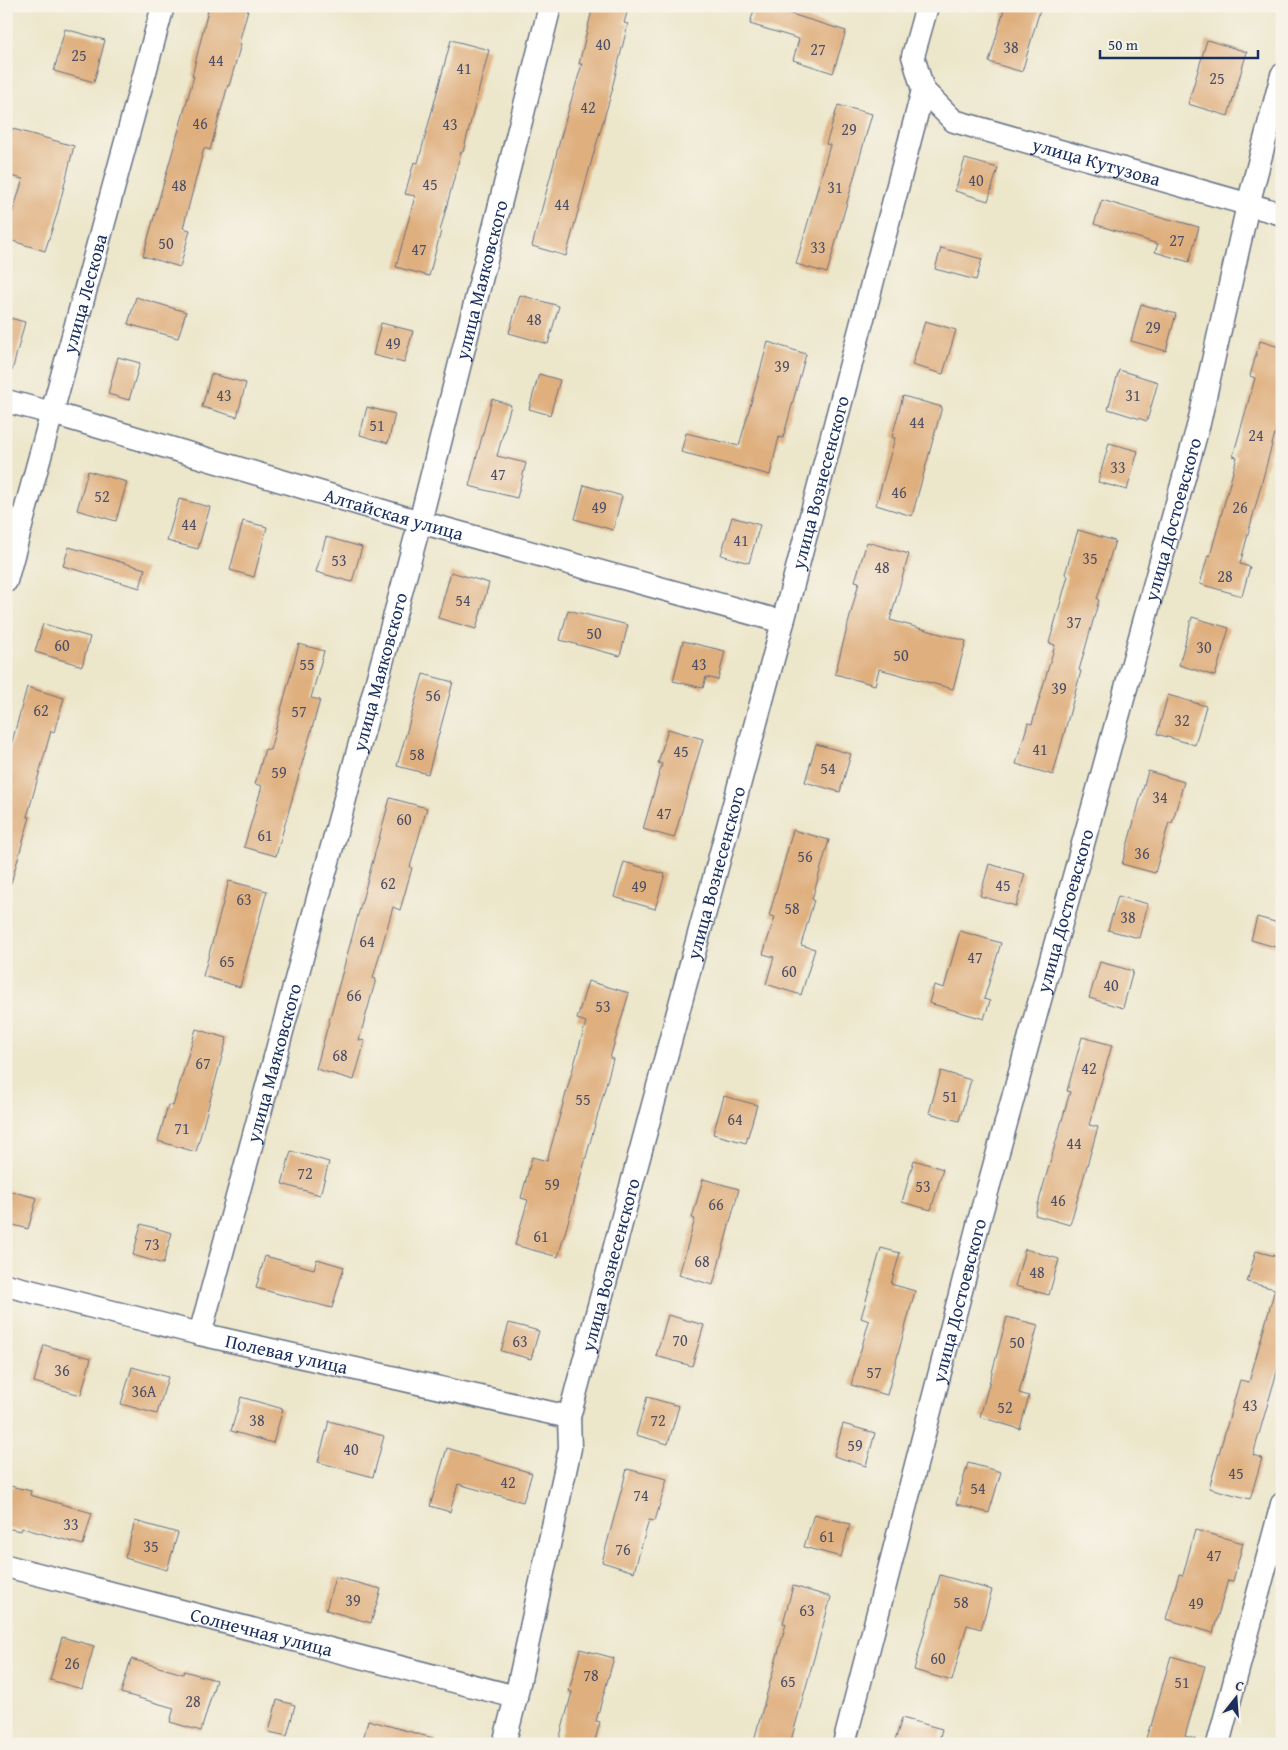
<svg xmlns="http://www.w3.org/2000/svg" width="1288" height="1750" font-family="'Gentium Book Plus',serif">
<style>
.building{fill:#dfaf7e}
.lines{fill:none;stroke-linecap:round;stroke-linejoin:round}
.street-casing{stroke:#646f84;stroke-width:25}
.street{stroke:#fff;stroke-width:22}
.labels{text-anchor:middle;stroke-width:4;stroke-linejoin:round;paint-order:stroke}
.number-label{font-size:16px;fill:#4c4f66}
.street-label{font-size:19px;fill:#1b2f5e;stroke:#f7f3e8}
</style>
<rect width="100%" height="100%" fill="#f7f3e8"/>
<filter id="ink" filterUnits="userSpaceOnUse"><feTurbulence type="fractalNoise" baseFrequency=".02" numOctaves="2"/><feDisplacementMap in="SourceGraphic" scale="10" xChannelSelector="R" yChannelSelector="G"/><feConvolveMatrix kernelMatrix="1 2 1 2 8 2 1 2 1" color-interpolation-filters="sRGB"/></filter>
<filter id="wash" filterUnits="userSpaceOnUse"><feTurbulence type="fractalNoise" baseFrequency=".0096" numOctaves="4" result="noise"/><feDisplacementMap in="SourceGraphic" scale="20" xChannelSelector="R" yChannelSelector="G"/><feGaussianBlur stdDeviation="1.12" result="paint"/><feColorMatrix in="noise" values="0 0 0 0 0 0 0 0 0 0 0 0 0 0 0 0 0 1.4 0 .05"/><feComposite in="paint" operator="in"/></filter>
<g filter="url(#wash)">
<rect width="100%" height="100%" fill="#ece6ca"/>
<g id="blocks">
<!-- building -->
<path class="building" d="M 209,6 L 249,6 L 239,43 L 241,44 L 229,86 L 228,85 L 210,150 L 204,148 L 183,228 L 190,230 L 180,267 L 143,256 L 194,76 L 192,76 Z
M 593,6 L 629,6 L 624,23 L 628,24 L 612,88 L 613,88 L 594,152 L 566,256 L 532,246 L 564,125 L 582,64 L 579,64 Z
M 755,6 L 765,6 L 846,31 L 833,73 L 793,60 L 799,39 L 750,24 Z
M 1005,6 L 1041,6 L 1022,72 L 989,62 Z
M 65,29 L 105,40 L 94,82 L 54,71 Z
M 451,40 L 489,50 L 463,152 L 461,152 L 440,231 L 441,231 L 429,276 L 396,267 L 415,196 L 405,194 L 414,162 L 418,163 Z
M 1207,40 L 1247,52 L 1228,116 L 1188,104 Z
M 838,105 L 872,114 L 827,273 L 796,264 L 830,145 L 826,144 Z
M 6,127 L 74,146 L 57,214 L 45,251 L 6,239 L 6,233 L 23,179 L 6,175 Z
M 965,159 L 998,168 L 988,201 L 955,191 Z
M 1102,200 L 1165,219 L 1165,218 L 1199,227 L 1189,262 L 1155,252 L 1158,244 L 1094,224 Z
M 941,248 L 982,259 L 976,280 L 935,269 Z
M 520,295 L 559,306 L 548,344 L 509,333 Z
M 136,297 L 186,312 L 178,338 L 128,324 Z
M 1141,304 L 1176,314 L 1166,351 L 1131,341 Z
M 6,317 L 25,322 L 12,371 L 6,370 Z
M 925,321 L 956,330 L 943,374 L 912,365 Z
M 381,323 L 413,331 L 404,363 L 373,355 Z
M 1260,341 L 1282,348 L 1282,407 L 1240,564 L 1250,567 L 1242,596 L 1200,584 L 1208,555 L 1210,556 L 1237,457 L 1233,456 L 1255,378 L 1250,376 Z
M 768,342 L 806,354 L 783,438 L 779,437 L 770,475 L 681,452 L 686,433 L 739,446 Z
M 118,357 L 140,363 L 129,400 L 108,394 Z
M 1119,370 L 1158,382 L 1147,421 L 1108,409 Z
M 211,374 L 246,383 L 237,417 L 202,407 Z
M 539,374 L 560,380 L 550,415 L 529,409 Z
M 903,396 L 942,407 L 912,516 L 876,505 L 895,438 L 892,437 Z
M 492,399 L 511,405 L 497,456 L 526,463 L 517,498 L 469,486 Z
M 367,407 L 395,414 L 388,443 L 360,435 Z
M 1109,443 L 1138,451 L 1127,490 L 1098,482 Z
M 88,471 L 127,482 L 116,521 L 77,510 Z
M 584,485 L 622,496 L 613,530 L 575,519 Z
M 179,499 L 210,507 L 198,549 L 167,541 Z
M 732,517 L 760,525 L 749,563 L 721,555 Z
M 243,521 L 267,527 L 254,577 L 230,570 Z
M 1078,530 L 1115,541 L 1097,599 L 1099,600 L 1079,670 L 1081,671 L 1053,775 L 1016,764 L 1028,723 L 1032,724 L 1055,645 L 1049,643 L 1068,576 L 1065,574 Z
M 326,537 L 362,547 L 352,582 L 316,572 Z
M 867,542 L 909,554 L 890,620 L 966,641 L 953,689 L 879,669 L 875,685 L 835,674 L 859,582 L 855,581 Z
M 69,547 L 145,569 L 140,588 L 63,566 Z
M 451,572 L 489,583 L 476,629 L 438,618 Z
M 568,610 L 628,625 L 620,656 L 560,640 Z
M 1192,617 L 1229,628 L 1215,676 L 1179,665 Z
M 43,624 L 90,637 L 82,666 L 35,652 Z
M 683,641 L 725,651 L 718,680 L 706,677 L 703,688 L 673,681 Z
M 299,644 L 324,651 L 311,698 L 320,700 L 276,856 L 244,847 L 262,786 L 255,784 L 265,749 L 270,750 Z
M 423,674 L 453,682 L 428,774 L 397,766 Z
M 27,687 L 64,698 L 54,732 L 51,731 L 27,817 L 30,817 L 11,883 L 6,883 L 6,764 Z
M 1168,695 L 1206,706 L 1195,745 L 1157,734 Z
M 668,729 L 703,739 L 674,838 L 643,829 L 662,764 L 658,763 Z
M 816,744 L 851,754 L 840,792 L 805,782 Z
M 1148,771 L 1184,782 L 1172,823 L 1169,822 L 1155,873 L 1122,864 Z
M 390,798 L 427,808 L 410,867 L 412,868 L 400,910 L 393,907 L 373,978 L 376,979 L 359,1040 L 365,1041 L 354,1080 L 316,1069 Z
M 793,830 L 829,840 L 812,899 L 814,900 L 801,945 L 815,949 L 801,995 L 766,984 L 774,957 L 763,954 L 775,917 L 769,916 Z
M 624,862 L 665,874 L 655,909 L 614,897 Z
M 989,864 L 1025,874 L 1016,906 L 980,896 Z
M 229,881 L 267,891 L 240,987 L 203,976 Z
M 1118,896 L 1148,904 L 1139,938 L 1108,930 Z
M 1257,917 L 1282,924 L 1282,949 L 1251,940 Z
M 960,931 L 1001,943 L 984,999 L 990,1001 L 984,1019 L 929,1003 L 934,985 L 944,988 Z
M 1100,962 L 1133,971 L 1123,1008 L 1089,998 Z
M 588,981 L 629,993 L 610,1058 L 613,1059 L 571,1212 L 558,1257 L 515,1245 L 528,1200 L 521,1198 L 532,1157 L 547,1161 L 586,1022 L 577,1019 Z
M 196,1029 L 227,1038 L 196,1152 L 158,1141 L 168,1105 L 173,1106 Z
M 1082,1037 L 1112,1045 L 1089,1125 L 1098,1127 L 1070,1225 L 1035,1215 L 1070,1092 L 1067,1091 Z
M 941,1071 L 971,1080 L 959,1121 L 929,1113 Z
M 724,1096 L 757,1105 L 746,1143 L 713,1134 Z
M 291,1151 L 329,1162 L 320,1195 L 282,1184 Z
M 914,1160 L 943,1169 L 931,1210 L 902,1202 Z
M 703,1179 L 739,1189 L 713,1285 L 679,1275 L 695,1219 L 692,1218 Z
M 6,1190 L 37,1198 L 28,1229 L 6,1223 Z
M 141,1224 L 172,1233 L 163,1264 L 133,1255 Z
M 881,1248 L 900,1253 L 891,1284 L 915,1291 L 887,1395 L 851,1385 L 869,1321 L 861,1318 Z
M 1025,1249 L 1059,1259 L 1049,1295 L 1015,1286 Z
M 1256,1251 L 1282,1258 L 1282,1369 L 1278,1368 L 1253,1455 L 1262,1458 L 1250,1499 L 1209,1488 L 1240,1380 L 1249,1382 L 1275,1289 L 1247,1282 Z
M 265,1256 L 314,1269 L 317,1259 L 344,1267 L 332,1308 L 256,1288 Z
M 668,1315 L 704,1325 L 692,1366 L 656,1356 Z
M 1007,1317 L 1038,1325 L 1019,1393 L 1029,1396 L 1020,1429 L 980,1417 Z
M 509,1323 L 539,1331 L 531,1359 L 501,1351 Z
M 44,1345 L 91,1358 L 81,1395 L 34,1382 Z
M 132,1367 L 168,1377 L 157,1414 L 121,1404 Z
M 241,1397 L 283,1409 L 273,1443 L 231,1431 Z
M 647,1397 L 679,1406 L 668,1444 L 636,1435 Z
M 329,1421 L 384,1436 L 373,1477 L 318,1462 Z
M 843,1424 L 875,1433 L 866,1466 L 834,1456 Z
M 447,1448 L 532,1473 L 523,1502 L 458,1484 L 450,1512 L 430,1506 Z
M 968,1463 L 1001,1472 L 989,1513 L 956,1504 Z
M 627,1469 L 667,1479 L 655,1521 L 649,1520 L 634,1572 L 602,1562 Z
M 6,1485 L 31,1491 L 30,1495 L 92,1513 L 83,1545 L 22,1528 L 21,1531 L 6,1528 Z
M 814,1514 L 850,1524 L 841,1557 L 804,1547 Z
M 135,1521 L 178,1533 L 167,1570 L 125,1558 Z
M 1195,1530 L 1243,1543 L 1233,1581 L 1228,1580 L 1213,1633 L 1166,1619 L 1179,1574 L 1183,1575 Z
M 940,1575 L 992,1590 L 981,1629 L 967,1625 L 952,1681 L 914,1670 Z
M 335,1577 L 381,1589 L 371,1623 L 326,1610 Z
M 793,1586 L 831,1597 L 790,1744 L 753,1744 L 786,1624 L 783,1623 Z
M 62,1637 L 94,1646 L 82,1689 L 50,1680 Z
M 580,1649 L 614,1658 L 596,1721 L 600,1722 L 594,1744 L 558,1744 L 572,1692 L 569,1691 Z
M 1171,1656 L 1205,1666 L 1185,1736 L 1195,1739 L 1195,1744 L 1144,1744 L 1150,1726 L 1151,1726 Z
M 131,1659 L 183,1674 L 184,1671 L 216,1680 L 201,1731 L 170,1722 L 174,1708 L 121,1693 Z
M 277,1700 L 295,1705 L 287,1736 L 269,1732 Z
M 902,1718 L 942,1729 L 938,1744 L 894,1744 Z
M 368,1720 L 436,1739 L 436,1744 L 362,1744 Z"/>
</g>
</g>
<g filter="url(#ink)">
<use href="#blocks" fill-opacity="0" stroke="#646f84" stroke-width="1"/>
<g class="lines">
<defs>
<g id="street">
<path id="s1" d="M 923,90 L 954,121 L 1282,214"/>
<path id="s2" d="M 6,401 L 52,413 L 420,522 L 783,622"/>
<path id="s3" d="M 6,581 L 163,6"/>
<path id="s4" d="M 6,1285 L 200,1334 L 569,1417"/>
<path id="s5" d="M 200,1334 L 420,522 L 550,6"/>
<path id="s6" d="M 6,1566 L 516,1697"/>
<path id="s7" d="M 504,1744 L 516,1697 L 570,1448 L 569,1417 L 783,622 L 923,90 L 913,56 L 927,6"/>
<path id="s8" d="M 844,1744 L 979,1221 L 1199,423 L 1248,205 L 1282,75"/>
<path d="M 1218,1744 L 1282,1504"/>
</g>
</defs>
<!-- street casing -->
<use href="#street" class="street-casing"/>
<!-- street -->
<use href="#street" class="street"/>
</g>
</g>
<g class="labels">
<!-- number labels -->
<g class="number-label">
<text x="603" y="50">40</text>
<text x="1011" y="53">38</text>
<text x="818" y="55">27</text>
<text x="79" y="61">25</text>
<text x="216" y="66">44</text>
<text x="464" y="74">41</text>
<text x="1217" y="84">25</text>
<text x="588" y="113">42</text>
<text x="200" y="129">46</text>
<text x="450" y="130">43</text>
<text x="849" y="135">29</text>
<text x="976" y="186">40</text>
<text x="430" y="190">45</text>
<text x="179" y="191">48</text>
<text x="835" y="193">31</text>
<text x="562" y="210">44</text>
<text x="1177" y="246">27</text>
<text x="166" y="249">50</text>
<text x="818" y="253">33</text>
<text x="419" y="255">47</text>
<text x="534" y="325">48</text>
<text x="1153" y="333">29</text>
<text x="393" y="349">49</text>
<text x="782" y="372">39</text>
<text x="224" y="401">43</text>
<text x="1133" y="401">31</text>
<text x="917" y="428">44</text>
<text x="377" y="431">51</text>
<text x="1256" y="441">24</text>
<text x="1118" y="473">33</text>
<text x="498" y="480">47</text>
<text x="899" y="498">46</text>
<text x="102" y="502">52</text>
<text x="599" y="513">49</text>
<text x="1240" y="513">26</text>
<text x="189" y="530">44</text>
<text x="741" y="546">41</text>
<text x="1090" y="564">35</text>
<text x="339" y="566">53</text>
<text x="882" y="573">48</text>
<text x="1225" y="582">28</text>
<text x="463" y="606">54</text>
<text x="1074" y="628">37</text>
<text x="594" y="639">50</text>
<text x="62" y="651">60</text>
<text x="1204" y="653">30</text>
<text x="901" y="661">50</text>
<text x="307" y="670">55</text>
<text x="699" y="670">43</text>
<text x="1059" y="694">39</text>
<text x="433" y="701">56</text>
<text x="41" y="716">62</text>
<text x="299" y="717">57</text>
<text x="1182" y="726">32</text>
<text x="1040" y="755">41</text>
<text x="681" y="757">45</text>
<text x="417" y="760">58</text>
<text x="828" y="774">54</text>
<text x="279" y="778">59</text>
<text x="1160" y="803">34</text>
<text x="664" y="819">47</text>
<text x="404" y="825">60</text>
<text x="265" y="841">61</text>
<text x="1142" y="859">36</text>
<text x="805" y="862">56</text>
<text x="388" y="889">62</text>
<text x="1003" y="891">45</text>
<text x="639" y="892">49</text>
<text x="244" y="905">63</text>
<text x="792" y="914">58</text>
<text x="1128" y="923">38</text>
<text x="367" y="947">64</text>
<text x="975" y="963">47</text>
<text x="227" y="967">65</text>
<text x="789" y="977">60</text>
<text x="1111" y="991">40</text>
<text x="354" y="1001">66</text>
<text x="603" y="1012">53</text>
<text x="340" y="1061">68</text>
<text x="203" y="1069">67</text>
<text x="1089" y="1074">42</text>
<text x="950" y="1102">51</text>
<text x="583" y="1105">55</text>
<text x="735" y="1125">64</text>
<text x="182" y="1134">71</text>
<text x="1074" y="1149">44</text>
<text x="305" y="1179">72</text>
<text x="552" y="1190">59</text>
<text x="923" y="1192">53</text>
<text x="1058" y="1206">46</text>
<text x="716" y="1210">66</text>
<text x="541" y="1242">61</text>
<text x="152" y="1250">73</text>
<text x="702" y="1267">68</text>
<text x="1037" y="1278">48</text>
<text x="680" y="1346">70</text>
<text x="520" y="1347">63</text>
<text x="1017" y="1348">50</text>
<text x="62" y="1376">36</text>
<text x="874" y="1378">57</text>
<text x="144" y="1397">36А</text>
<text x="1250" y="1411">43</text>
<text x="1005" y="1413">52</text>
<text x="257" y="1426">38</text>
<text x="658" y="1426">72</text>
<text x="855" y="1451">59</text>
<text x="351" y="1455">40</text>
<text x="1236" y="1479">45</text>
<text x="508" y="1488">42</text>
<text x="978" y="1494">54</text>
<text x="641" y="1501">74</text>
<text x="71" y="1530">33</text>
<text x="827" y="1542">61</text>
<text x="151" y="1552">35</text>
<text x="623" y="1555">76</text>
<text x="1214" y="1561">47</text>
<text x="353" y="1606">39</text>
<text x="961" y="1608">58</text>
<text x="1196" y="1609">49</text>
<text x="807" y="1616">63</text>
<text x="938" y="1664">60</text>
<text x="72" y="1669">26</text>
<text x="591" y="1681">78</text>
<text x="788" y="1687">65</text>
<text x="1182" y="1688">51</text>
<text x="193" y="1707">28</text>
</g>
<!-- street labels -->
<g class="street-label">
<text dy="7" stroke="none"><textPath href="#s1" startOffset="192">улица Кутузова</textPath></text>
<text dy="7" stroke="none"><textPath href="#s5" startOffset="1091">улица Маяковского</textPath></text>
<text dy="7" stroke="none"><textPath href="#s3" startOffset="298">улица Лескова</textPath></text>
<text dy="7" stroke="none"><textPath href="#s7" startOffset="1302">улица Вознесенского</textPath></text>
<text dy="7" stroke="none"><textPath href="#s2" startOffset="404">Алтайская улица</textPath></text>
<text dy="7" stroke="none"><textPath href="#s8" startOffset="1268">улица Достоевского</textPath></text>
<text dy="7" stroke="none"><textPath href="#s5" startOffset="686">улица Маяковского</textPath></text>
<text dy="7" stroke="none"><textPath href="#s7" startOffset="898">улица Вознесенского</textPath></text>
<text dy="7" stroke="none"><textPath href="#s8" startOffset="862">улица Достоевского</textPath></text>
<text dy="7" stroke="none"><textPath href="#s5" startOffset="281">улица Маяковского</textPath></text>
<text dy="7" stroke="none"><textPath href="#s7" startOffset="492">улица Вознесенского</textPath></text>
<text dy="7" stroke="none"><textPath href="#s8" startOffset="458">улица Достоевского</textPath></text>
<text dy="7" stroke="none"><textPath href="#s4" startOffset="289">Полевая улица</textPath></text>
<text dy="7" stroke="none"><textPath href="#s6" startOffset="264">Солнечная улица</textPath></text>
</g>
</g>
<!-- margin -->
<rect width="1288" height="1750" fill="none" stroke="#f7f3e8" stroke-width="25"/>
<!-- north arrow -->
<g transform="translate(1236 1698) rotate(17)" stroke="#f7f3e8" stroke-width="4" paint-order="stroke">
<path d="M0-4L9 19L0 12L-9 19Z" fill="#1b2f5e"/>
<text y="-8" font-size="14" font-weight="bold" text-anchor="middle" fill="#1b2f5e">С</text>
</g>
<!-- scale -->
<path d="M1100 50v8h158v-8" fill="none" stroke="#1b2f5e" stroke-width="2.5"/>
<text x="1108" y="50" font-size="15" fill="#1b2f5e" stroke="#f7f3e8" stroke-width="4" paint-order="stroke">50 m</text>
</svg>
